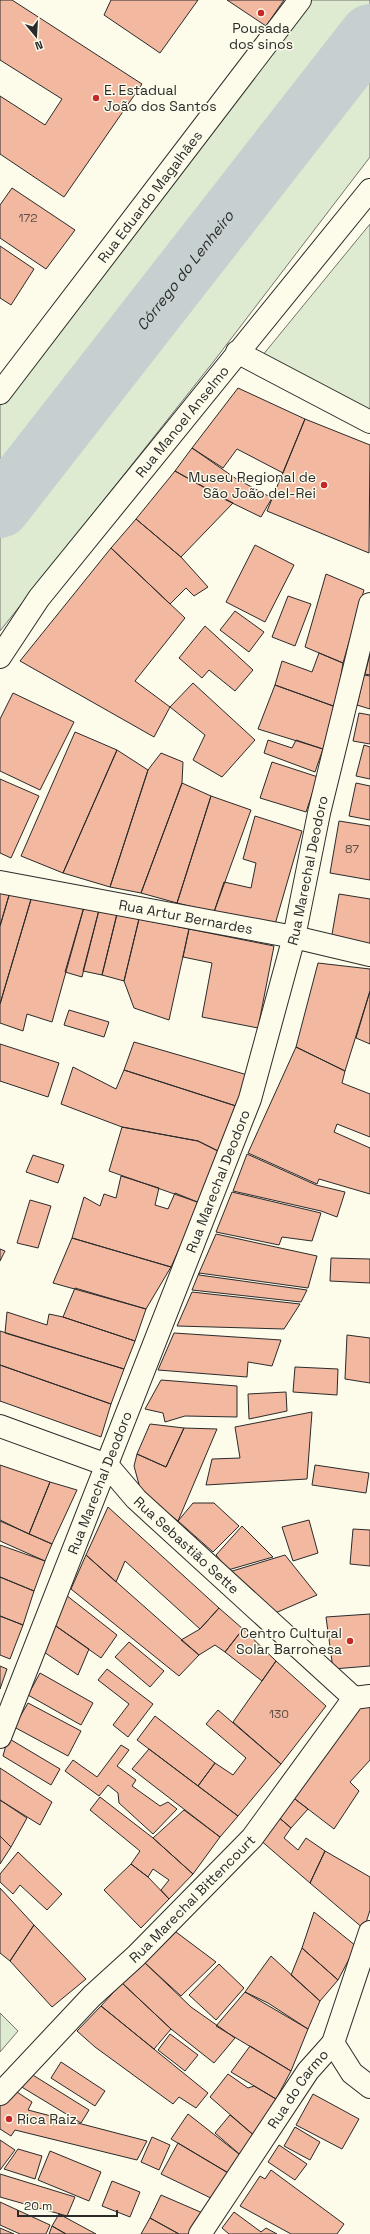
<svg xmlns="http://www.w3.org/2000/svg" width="370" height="2234" font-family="'Space Grotesk',sans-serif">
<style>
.green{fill:#deebd1;stroke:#74746e}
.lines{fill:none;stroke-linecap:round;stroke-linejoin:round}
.river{stroke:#c7d0d0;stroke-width:60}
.building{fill:#f2b8a0;stroke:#2b2b2b}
.street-casing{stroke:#2b2b2b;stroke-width:24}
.highway-casing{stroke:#2b2b2b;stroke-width:24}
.street{stroke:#fdfbea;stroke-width:22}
.highway{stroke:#fdfbea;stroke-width:22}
.poi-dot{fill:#c62828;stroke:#fdfbea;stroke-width:1.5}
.labels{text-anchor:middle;stroke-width:3;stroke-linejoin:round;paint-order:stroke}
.number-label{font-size:12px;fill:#5d4e48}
.poi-label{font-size:14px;fill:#2b2b2b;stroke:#fdfbea;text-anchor:start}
.street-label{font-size:14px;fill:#2b2b2b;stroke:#fdfbea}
.water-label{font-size:15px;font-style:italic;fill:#2b2b2b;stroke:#fdfbea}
</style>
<rect width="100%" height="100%" fill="#fdfbea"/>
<!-- green -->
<path class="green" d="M 307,0 L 370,0 L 370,157 L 214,361 L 0,631 L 0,395 Z
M 370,224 L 370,413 L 262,356 Z
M 0,2013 L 18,2031 L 0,2052 Z"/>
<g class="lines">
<!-- river -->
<path class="river" id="s1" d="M 0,508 L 370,34"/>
</g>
<!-- building -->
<path class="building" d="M 0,0 L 12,0 L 142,84 L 64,197 L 0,154 L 0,96 L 45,125 L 62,99 L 0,60 Z
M 111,0 L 198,0 L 160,53 L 104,15 Z
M 227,0 L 284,0 L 266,26 Z
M 12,188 L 75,230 L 46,269 L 0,238 L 0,205 Z
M 0,246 L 34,269 L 11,305 L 0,298 Z
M 238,388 L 305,419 L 283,473 L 237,449 L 223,468 L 192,448 Z
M 305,419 L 370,445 L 369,553 L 267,511 Z
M 192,448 L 235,478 L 272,498 L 261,517 L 226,500 L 175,471 Z
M 175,471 L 233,503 L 181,557 L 136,519 Z
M 136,519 L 181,557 L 208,587 L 194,596 L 186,588 L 170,604 L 111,548 Z
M 255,545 L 294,565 L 265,622 L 226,602 Z
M 111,548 L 185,618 L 135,681 L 170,707 L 154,737 L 20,661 Z
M 326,574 L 364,590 L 343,663 L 305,647 Z
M 288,596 L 311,604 L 295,646 L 272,637 Z
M 235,611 L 264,632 L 249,652 L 220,630 Z
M 205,626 L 253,670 L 235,691 L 209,670 L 202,678 L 179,658 Z
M 319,653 L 343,663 L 336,707 L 275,685 L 282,661 L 312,672 Z
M 370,654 L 370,675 L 365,674 Z
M 364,675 L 370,676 L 370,709 L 357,705 Z
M 193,683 L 255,740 L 222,777 L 193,760 L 205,735 L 170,707 Z
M 275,685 L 336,707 L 323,749 L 258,729 Z
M 13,693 L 74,722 L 40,790 L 0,771 L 0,719 Z
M 359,713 L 370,715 L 370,744 L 353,741 Z
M 75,732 L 117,750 L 63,873 L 21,856 Z
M 268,740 L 292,748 L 296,740 L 323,749 L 315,772 L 264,753 Z
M 364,745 L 370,747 L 370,779 L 356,776 Z
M 117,750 L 148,770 L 110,887 L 63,873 Z
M 161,753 L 183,762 L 182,783 L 141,893 L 110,887 L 148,770 Z
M 272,762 L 318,777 L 306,812 L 260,798 Z
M 0,779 L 39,796 L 11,858 L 0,853 Z
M 182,783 L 211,796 L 177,903 L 141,893 Z
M 356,783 L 370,786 L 370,820 L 349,816 Z
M 211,796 L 251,810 L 214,912 L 177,903 Z
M 255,816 L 302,831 L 274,928 L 214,912 L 224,882 L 251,888 L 256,863 L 243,859 Z
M 339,821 L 370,826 L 370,880 L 330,873 Z
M 0,892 L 10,892 L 0,926 Z
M 10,892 L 32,896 L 0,1004 L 0,926 Z
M 339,894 L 370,899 L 370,947 L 331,940 Z
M 32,896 L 84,907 L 52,1022 L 27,1014 L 23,1031 L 0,1023 L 0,1004 Z
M 84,907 L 99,910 L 82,977 L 65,972 Z
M 99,910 L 117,914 L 102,975 L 83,971 Z
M 117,914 L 139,919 L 124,981 L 102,975 Z
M 139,919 L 189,929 L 169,1020 L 134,1008 L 124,981 Z
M 189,929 L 274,946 L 258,1028 L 202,1017 L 212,963 L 183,957 Z
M 318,963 L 370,969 L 370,991 L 345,1071 L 296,1047 Z
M 370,991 L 370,1044 L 356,1038 Z
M 69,1010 L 109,1022 L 104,1037 L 64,1025 Z
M 134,1042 L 251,1076 L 236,1106 L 124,1070 Z
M 0,1044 L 59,1063 L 48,1097 L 0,1081 Z
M 296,1047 L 345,1071 L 342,1083 L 370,1094 L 370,1137 L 337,1124 L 334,1132 L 370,1148 L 370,1194 L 319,1179 L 317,1184 L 248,1153 Z
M 73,1067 L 116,1089 L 124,1070 L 236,1106 L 218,1151 L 198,1141 L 122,1127 L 61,1104 Z
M 122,1127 L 198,1141 L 218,1151 L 200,1203 L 109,1171 Z
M 247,1154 L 316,1185 L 345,1192 L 337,1217 L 321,1211 L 233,1191 Z
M 33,1155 L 64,1165 L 58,1183 L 26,1172 Z
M 121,1176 L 159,1188 L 155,1205 L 168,1209 L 175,1193 L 200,1203 L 171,1267 L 72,1238 L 84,1197 L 100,1206 L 104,1194 L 116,1198 Z
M 232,1192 L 321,1213 L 312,1241 L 282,1237 L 279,1245 L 216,1232 Z
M 30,1200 L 51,1206 L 38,1248 L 17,1243 Z
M 216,1234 L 317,1256 L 308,1288 L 199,1273 Z
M 72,1238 L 171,1267 L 146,1309 L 53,1283 Z
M 0,1249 L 5,1251 L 0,1261 Z
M 331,1258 L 370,1259 L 370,1283 L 330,1281 Z
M 199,1273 L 199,1275 L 307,1290 L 301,1302 L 192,1290 Z
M 75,1288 L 146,1309 L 135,1341 L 63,1317 Z
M 192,1292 L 300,1304 L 284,1329 L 177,1326 Z
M 7,1312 L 47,1325 L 49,1314 L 63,1317 L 135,1341 L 124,1369 L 5,1333 Z
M 0,1331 L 124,1369 L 111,1404 L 0,1365 Z
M 174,1333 L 281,1340 L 272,1366 L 248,1362 L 247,1377 L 158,1370 Z
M 347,1335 L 370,1338 L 370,1383 L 345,1379 Z
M 0,1365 L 111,1404 L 101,1437 L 0,1401 Z
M 295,1367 L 338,1369 L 337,1395 L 293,1392 Z
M 161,1380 L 237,1386 L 237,1417 L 185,1416 L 165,1422 L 163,1413 L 145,1409 Z
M 286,1392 L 287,1411 L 249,1419 L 248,1394 Z
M 312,1412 L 307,1479 L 206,1485 L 212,1459 L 240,1458 L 235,1427 Z
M 150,1424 L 184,1428 L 166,1467 L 137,1454 Z
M 184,1428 L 217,1429 L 178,1521 L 141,1492 L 134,1466 L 137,1454 L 166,1467 Z
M 0,1465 L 50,1482 L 29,1534 L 0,1520 Z
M 315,1465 L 369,1473 L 366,1493 L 312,1485 Z
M 50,1482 L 77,1490 L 52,1544 L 29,1534 Z
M 193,1503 L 214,1503 L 239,1526 L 213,1552 L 178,1521 Z
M 108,1507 L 219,1608 L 200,1629 L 125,1561 L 116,1582 L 86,1555 Z
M 309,1520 L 318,1553 L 293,1561 L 282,1527 Z
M 0,1521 L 52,1544 L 45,1561 L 0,1541 Z
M 242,1526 L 273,1557 L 228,1570 L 216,1555 Z
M 353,1529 L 370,1530 L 370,1566 L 350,1564 Z
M 0,1545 L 45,1561 L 34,1591 L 0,1577 Z
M 86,1555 L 199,1655 L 179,1676 L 71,1589 Z
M 285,1555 L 317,1595 L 273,1614 L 229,1572 Z
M 0,1577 L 34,1591 L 23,1625 L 0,1616 Z
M 66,1595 L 117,1635 L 101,1658 L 53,1624 Z
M 219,1608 L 243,1629 L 225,1652 L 215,1645 L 199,1655 L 181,1640 L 200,1629 Z
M 370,1614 L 370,1666 L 333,1669 L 326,1617 Z
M 0,1616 L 23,1625 L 10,1659 L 0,1655 Z
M 53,1624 L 89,1649 L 78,1675 L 44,1652 Z
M 243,1629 L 276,1661 L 262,1681 L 225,1652 Z
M 129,1642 L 164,1671 L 150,1687 L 115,1657 Z
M 276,1661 L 326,1706 L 281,1764 L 233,1722 Z
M 0,1666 L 7,1669 L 0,1689 Z
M 107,1669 L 153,1704 L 128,1737 L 113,1725 L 129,1704 L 98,1680 Z
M 40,1673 L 93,1703 L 81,1725 L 28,1695 Z
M 28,1703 L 81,1731 L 68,1756 L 14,1727 Z
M 370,1705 L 370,1760 L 350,1782 L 359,1791 L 334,1829 L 291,1796 L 357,1706 Z
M 218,1710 L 281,1764 L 238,1816 L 198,1786 L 215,1763 L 233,1775 L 246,1758 L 206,1724 Z
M 155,1716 L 215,1763 L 198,1786 L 137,1740 Z
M 8,1738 L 60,1769 L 51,1785 L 3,1756 Z
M 121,1745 L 129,1750 L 117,1766 L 136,1780 L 132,1786 L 160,1806 L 168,1802 L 177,1809 L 153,1834 L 119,1803 L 118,1793 L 108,1785 L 99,1796 L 65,1771 L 73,1760 L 97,1777 Z
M 149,1749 L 238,1816 L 220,1837 L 132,1769 Z
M 0,1768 L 52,1802 L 40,1825 L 0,1800 Z
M 291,1796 L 308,1809 L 291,1828 L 276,1815 Z
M 100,1797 L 153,1838 L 193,1874 L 169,1899 L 161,1890 L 169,1880 L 153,1869 L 148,1877 L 131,1864 L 140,1851 L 90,1810 Z
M 0,1800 L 27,1818 L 11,1847 L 0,1836 Z
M 184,1810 L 220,1837 L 193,1874 L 153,1838 Z
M 276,1815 L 291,1828 L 284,1838 L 298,1850 L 306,1838 L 325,1851 L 310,1883 L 259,1839 Z
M 0,1836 L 11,1847 L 0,1864 Z
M 325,1851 L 370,1877 L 370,1910 L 364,1929 L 310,1883 Z
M 18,1852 L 62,1894 L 47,1910 L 20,1885 L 13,1894 L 0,1882 L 0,1874 Z
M 131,1864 L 148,1877 L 169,1899 L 141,1928 L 104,1890 Z
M 0,1888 L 34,1925 L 10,1961 L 0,1953 Z
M 314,1912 L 356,1946 L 338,1980 L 302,1948 Z
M 34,1925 L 86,1979 L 52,2007 L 10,1961 Z
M 176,1932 L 216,1962 L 181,1996 L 145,1963 Z
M 302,1948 L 338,1980 L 320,2001 L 291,1975 Z
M 271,1956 L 320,2001 L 308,2029 L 268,2003 L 245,1992 Z
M 145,1963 L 191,2007 L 235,2038 L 214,2063 L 171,2029 L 122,1983 Z
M 219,1964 L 244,1988 L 216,2020 L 189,1995 Z
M 122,1983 L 171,2029 L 154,2049 L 101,2006 Z
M 245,1992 L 308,2029 L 291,2071 L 216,2026 Z
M 101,2006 L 208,2093 L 196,2108 L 179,2097 L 173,2104 L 95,2047 L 77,2031 Z
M 170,2034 L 198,2055 L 185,2071 L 158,2050 Z
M 250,2046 L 291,2071 L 276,2099 L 231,2072 Z
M 61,2062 L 105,2091 L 95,2106 L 51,2078 Z
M 28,2072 L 89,2110 L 81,2123 L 20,2086 Z
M 228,2074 L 248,2088 L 254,2086 L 276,2099 L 257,2138 L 210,2097 Z
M 11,2088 L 32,2102 L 28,2110 L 147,2141 L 137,2160 L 15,2130 L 11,2136 L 0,2129 L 0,2105 Z
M 313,2094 L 359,2119 L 342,2149 L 296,2125 Z
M 188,2114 L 244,2158 L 235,2177 L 171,2139 Z
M 230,2115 L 257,2138 L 244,2158 L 215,2133 Z
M 295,2127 L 320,2142 L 310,2160 L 284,2146 Z
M 152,2137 L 170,2145 L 159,2170 L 141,2162 Z
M 0,2140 L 15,2150 L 0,2170 Z
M 178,2143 L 235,2177 L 217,2201 L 161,2174 Z
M 279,2145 L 307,2164 L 295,2180 L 268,2162 Z
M 18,2149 L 42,2156 L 35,2179 L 4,2169 Z
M 50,2151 L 101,2172 L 89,2201 L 38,2180 Z
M 271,2170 L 344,2224 L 337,2234 L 291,2234 L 240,2206 L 260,2176 L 265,2179 Z
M 0,2174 L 75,2197 L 67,2216 L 0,2197 Z
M 112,2181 L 140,2192 L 130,2217 L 102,2206 Z
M 161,2195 L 205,2214 L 195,2234 L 179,2234 L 150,2218 Z
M 0,2202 L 50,2225 L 46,2234 L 20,2234 L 0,2225 Z
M 234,2212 L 261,2232 L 266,2228 L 277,2234 L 229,2234 L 222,2228 Z
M 59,2214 L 96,2234 L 66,2234 L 52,2226 Z
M 150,2218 L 179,2234 L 141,2234 Z
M 52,2226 L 66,2234 L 49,2234 Z
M 0,2228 L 14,2234 L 0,2234 Z"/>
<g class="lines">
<defs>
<g id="street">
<path d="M 237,352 L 370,422"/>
<path id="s2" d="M 0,882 L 294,937 L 370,955"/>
<path id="s3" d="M 0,1426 L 107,1465 L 136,1499 L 354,1698"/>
<path id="s4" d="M 0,1737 L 250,1099 L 294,937 L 319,813 L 370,604"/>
<path d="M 333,2043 L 352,2073 L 370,2087"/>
<path id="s5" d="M 0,2094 L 92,1996 L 136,1956 L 252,1838 L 354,1698 L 370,1696"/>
<path id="s6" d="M 200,2234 L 308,2071 L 333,2043 L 370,1932"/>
</g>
<g id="highway">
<path id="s7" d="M 0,393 L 300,0"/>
<path id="s8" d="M 0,657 L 39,598 L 370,190"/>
</g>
</defs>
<!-- street casing -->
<use href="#street" class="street-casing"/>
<!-- highway casing -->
<use href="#highway" class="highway-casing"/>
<!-- street -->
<use href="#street" class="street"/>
<!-- highway -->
<use href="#highway" class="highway"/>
</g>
<!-- markers -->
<g class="poi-dot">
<circle cx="261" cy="13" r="4"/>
<circle cx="96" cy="98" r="4"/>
<circle cx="324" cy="485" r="4"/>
<circle cx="350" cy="1641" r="4"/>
<circle cx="9" cy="2119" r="4"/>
</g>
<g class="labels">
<!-- number labels -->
<g class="number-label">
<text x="28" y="222">172</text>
<text x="352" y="853">87</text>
<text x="279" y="1718">130</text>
</g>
<!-- poi labels -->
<g class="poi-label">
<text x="261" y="33" text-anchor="middle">Pousada<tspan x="261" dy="16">dos sinos</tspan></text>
<text x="104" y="95">E. Estadual<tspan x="104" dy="16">João dos Santos</tspan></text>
<text x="316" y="482" text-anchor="end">Museu Regional de<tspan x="316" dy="16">São João del-Rei</tspan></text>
<text x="342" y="1638" text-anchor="end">Centro Cultural<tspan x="342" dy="16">Solar Barronesa</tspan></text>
<text x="17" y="2124">Rica Raiz</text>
</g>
<!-- street labels -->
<g class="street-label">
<text dy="5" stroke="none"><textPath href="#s7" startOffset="247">Rua Eduardo Magalhães</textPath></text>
<text dy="5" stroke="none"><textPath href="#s8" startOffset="298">Rua Manoel Anselmo</textPath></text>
<text dy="5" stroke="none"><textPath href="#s4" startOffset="921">Rua Marechal Deodoro</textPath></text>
<text dy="5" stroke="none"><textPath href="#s2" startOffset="189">Rua Artur Bernardes</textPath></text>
<text dy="5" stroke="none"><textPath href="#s4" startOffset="597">Rua Marechal Deodoro</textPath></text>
<text dy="5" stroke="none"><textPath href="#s4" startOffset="273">Rua Marechal Deodoro</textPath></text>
<text dy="5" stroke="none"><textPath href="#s3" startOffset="227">Rua Sebastião Sette</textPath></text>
<text dy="5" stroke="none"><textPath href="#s5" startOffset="274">Rua Marechal Bittencourt</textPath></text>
<text dy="5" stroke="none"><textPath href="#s6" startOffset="175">Rua do Carmo</textPath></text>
</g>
<!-- water labels -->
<g class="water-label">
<text dy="5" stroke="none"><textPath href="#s1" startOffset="301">Córrego do Lenheiro</textPath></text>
</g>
</g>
<!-- north arrow -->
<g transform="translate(36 36) rotate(162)" stroke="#fdfbea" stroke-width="3" paint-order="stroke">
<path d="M0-3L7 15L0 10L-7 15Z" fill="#2b2b2b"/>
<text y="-6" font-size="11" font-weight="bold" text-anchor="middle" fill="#2b2b2b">N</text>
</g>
<!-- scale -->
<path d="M18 2210v6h99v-6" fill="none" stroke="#2b2b2b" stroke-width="2"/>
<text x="24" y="2210" font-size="12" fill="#2b2b2b" stroke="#fdfbea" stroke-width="3" paint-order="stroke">20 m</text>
</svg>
